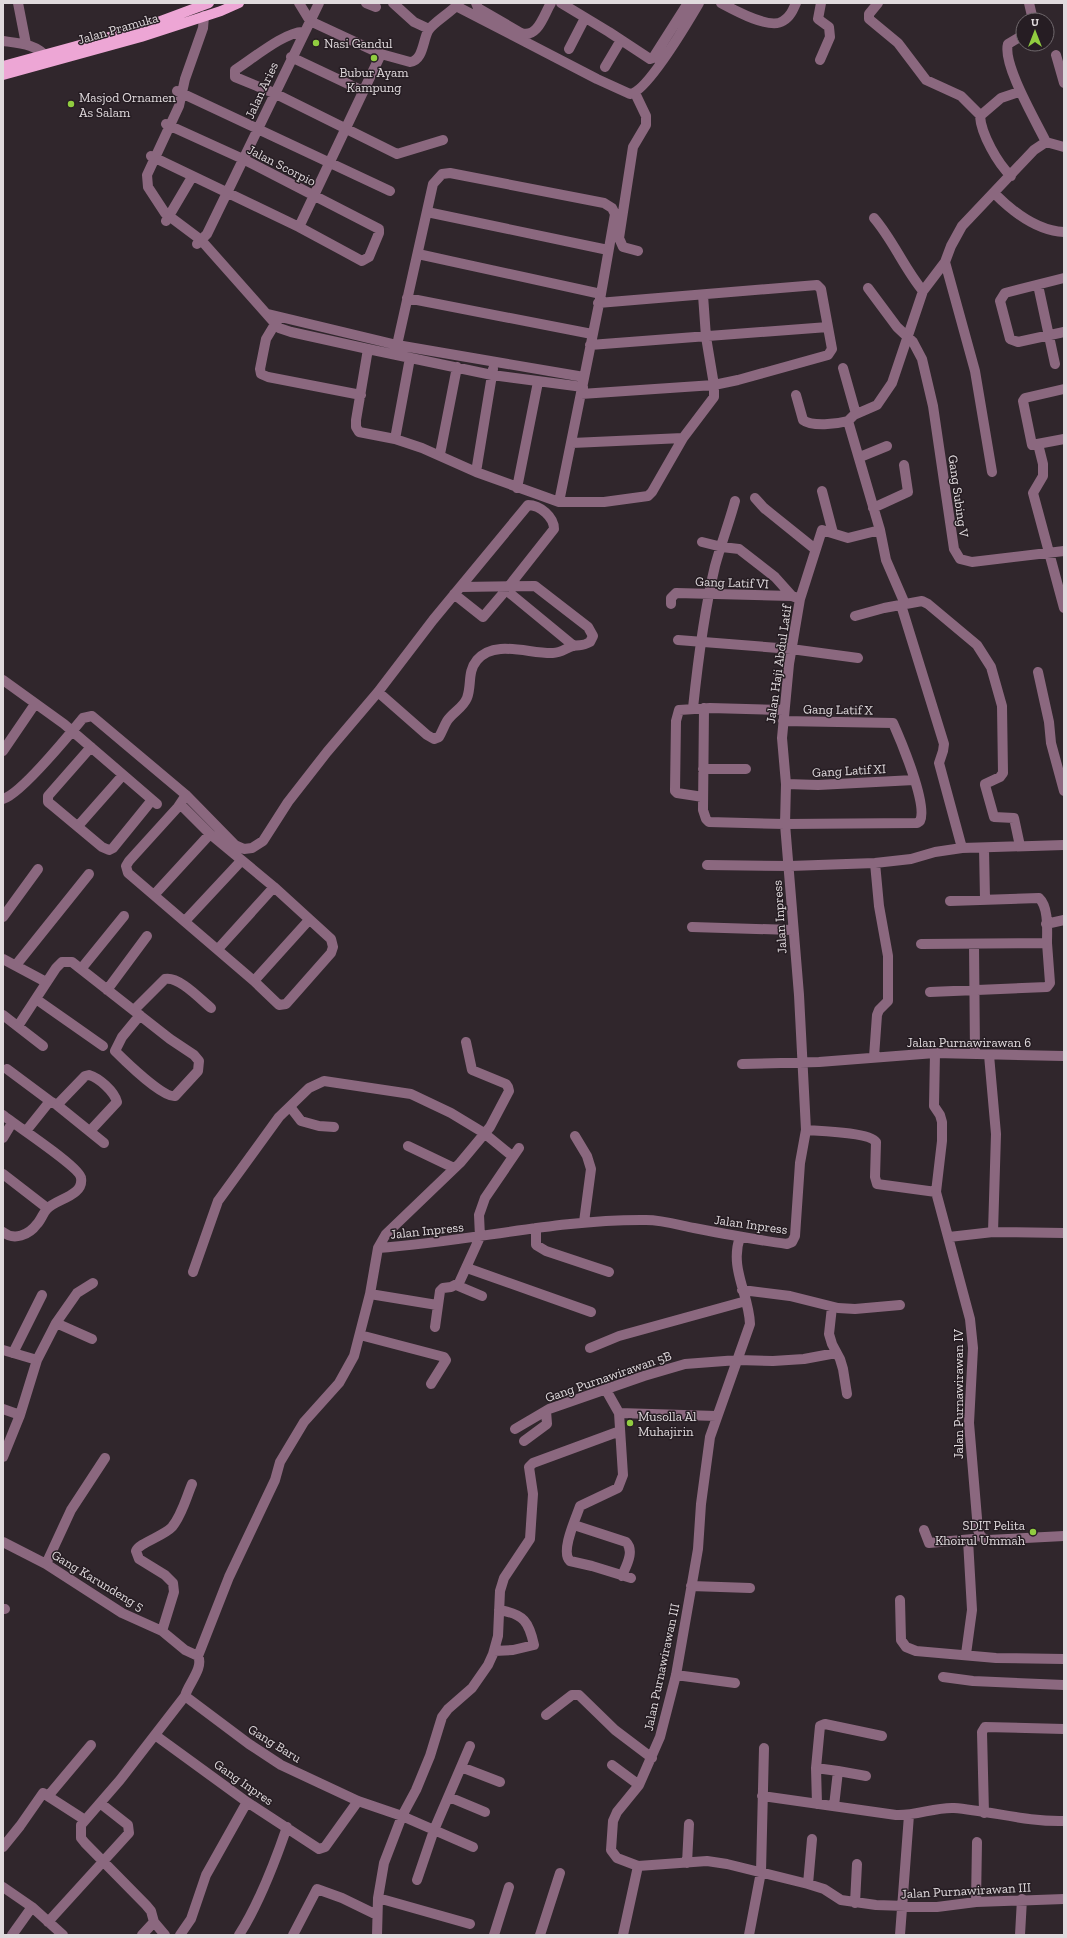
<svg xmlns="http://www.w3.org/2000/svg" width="1067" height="1938" font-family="'Zilla Slab',serif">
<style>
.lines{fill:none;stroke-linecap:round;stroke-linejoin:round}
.minor{stroke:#8b687f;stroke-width:10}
.major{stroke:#eda6d5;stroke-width:10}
.poi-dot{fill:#91cd40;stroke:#261d23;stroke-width:1.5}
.labels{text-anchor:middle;stroke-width:3;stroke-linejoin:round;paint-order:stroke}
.street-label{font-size:13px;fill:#e0dadd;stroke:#261d23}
.poi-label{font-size:13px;fill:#e0dadd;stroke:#261d23;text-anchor:start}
</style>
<rect width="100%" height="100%" fill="#30262c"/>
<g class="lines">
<!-- minor -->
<path class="minor" d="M 18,3 L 26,44
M 299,3 L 310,21 L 381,54 L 410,62 C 423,61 423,40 428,31 C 432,23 452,12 459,3
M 366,3 L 376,7
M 393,3 L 414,22 L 429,29
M 476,3 L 478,8 L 521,33 C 538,39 544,14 551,3
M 561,3 L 609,32 L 650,59 L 653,58 L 688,3
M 721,3 C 734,10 770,30 783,21 C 790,17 793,10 796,3
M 878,3 L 869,14 L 869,19 L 898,43 L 926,80 L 961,96 L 980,115
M 1029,3 L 1033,20
M 456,6 L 597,79 L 630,94 C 647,92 689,20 699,3
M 204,16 L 203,28 L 185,79 L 179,106 L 147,175 L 148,187 L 165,213 L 201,240 L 279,328 L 291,332 L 368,349 L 492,375 L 583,387
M 304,32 C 287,30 251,60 235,70 L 235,77 L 274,93 L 397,154 L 443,140
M 1023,35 L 1008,44 C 1002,64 1037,123 1046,142
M 3,41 C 18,43 39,44 48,59
M 569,49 L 585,18
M 1056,55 L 1064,83
M 291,57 L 363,91
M 820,60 L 830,37 L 829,27 L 818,19 L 821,3
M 605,67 L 621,40
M 177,91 L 390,191
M 635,93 L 646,116 L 646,125 L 633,147 L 619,238 L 623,247 L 638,251
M 1046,142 L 1064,147
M 151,156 L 299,227 L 362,261 L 369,257 L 379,233 L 379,229 L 243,159 L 166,124
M 1011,176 C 998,164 981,134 980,116 L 1001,98 L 1019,92
M 995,194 C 1013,212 1037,231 1064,232
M 427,212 L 608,250
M 874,218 C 893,240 904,268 923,291
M 166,221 L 192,177
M 299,227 L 381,54
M 197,244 L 207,234 L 319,3
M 418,254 L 601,294
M 945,262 L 975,371 L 992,472
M 1064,278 L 1005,293 L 1000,301 L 1010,339 L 1018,342 L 1064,332
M 1038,285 L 1055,364
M 868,288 L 897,327 L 913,342 L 922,359 L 933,406 L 954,549 L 960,559 L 972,562 L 1064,551
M 407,298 L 592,334
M 268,314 L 397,345 L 584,377
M 278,319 L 266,339 L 260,369 L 261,374 L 268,377 L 361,395
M 590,345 L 828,327
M 368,349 L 356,420 L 356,427 L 359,432 L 395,439 L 422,448 L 476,472 L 559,502 L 604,502 L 648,496 L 652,492 L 683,438 L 714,397 L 714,385 L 706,337 L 703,295
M 395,354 L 433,184 L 442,174 L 450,173 L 604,203 L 612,208 L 615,214 L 601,294 L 559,502
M 843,368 L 856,414
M 1064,389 L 1025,398 L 1023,401 L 1032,445 L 1064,439
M 581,394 L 714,385 L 738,380 L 828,355 L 832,349 L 821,289 L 817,285 L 598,303
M 796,395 L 803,420 C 812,427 837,424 848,421
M 395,439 L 410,358
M 572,443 L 683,438
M 1038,444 L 1043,464 L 1043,476 L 1033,493 L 1064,608
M 440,454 L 457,367
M 860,457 L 887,446
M 476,472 L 493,369
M 517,488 L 538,382
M 822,491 L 833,533
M 755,498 L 764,508 L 815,549
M 873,508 L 908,492 L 904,465
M 702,542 L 722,547 L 739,549 L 775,577 L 792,596
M 454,594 L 483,617 L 506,590
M 671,604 L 671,598 L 676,593 L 792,596 L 800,599
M 905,604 L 886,560 L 880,530 L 848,421 L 854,415 L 877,405 L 892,383 L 923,291 L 945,262 L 951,246 L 962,226 L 1034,150 L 1046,142
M 901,605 L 944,744 L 943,751 L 939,763 L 962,848
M 855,616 L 884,608 L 922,601 L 928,604 L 977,645 L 991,667 L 1002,706 L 1003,773 L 1000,777 L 985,784 L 985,785 L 994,817 L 1014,818 L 1020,846
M 678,640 L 791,649 L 858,658
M 1038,672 L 1049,722 L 1051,743 L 1064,791
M 3,680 L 64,724 L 157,804
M 378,692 L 427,735 L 434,739 L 439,737 C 442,732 444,726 447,721 C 453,712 463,708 467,698 C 472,685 467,672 477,660 C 495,639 529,654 553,653 C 561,653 566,648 573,646 C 581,644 581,647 590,642 L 593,636 L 588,627 L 535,586 L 461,587
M 693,708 C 698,660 704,612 715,566 C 721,544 729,523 735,501
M 704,708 L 703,810 L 706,819 L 709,822 L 785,824 L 917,823 L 920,821 C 928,805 901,741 893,723 L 783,721
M 91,747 L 48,796 L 48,802 L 53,806 L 102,847 L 109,850 L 113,848 L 152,800
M 3,751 L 35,704
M 703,769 L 746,769
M 786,784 L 818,785 L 914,780
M 186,795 L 178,807 L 129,861 L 126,866 L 128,873 L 254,981 L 309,920
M 703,797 L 677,793 L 675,791 L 676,721 L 679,710 L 710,708 L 784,710
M 3,799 C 21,794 69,735 83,718 L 92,716 L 186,795 L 235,845 L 244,849 L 252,848 L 263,841 L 288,802 L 327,752 L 378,692 L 433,620 L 528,505 C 540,505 554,517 554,529 L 506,590 L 574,646
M 180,804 L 210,834 L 274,887 L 331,939 L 333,947 L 331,953 L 286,1004 L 279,1005 L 254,981
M 78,826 L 123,775
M 984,848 L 985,899
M 707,865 L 790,866 L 875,863 L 911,859 L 935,852 L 962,848 L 1064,845
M 154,895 L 210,834
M 3,917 L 38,869
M 185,921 L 241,861
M 1046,924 L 1064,920
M 692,927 L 792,930
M 921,944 L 1047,943 C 1047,931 1049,907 1039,898 L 950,901
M 974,944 L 975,1054
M 218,949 L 274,887
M 3,959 L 46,982
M 16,965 L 89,874
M 81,969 L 124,916
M 107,990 L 147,936
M 930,992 L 1047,987 L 1050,983 L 1047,943
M 36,999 L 103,1046
M 134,1010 L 165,979 C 179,976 200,999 211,1008
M 3,1015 L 43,1046
M 18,1026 L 56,968 L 62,962 L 72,962 L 170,1039 L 194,1055 L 199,1061 L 198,1071 L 175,1096 C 163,1098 125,1061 115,1051 L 122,1037 L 140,1015
M 935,1053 L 934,1106 L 940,1115 L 942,1122 L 942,1141 L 936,1192 L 970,1319 L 973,1348 L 969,1423 L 978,1530 L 981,1537 L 988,1540 L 1064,1536
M 989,1055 L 996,1134 L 993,1232
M 874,1057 L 877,1015 L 879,1010 L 888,1001 L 888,956 L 879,906 L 875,863
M 742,1064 L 819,1062 L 935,1053 L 1064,1056
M 7,1069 L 50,1101
M 57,1105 L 85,1076 L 89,1075 C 99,1078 114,1091 117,1102 L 90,1131
M 291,1108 L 301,1121 L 319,1126 L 334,1127
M 3,1115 C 15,1125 80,1167 81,1178 C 84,1196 56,1199 47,1209 C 43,1213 41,1220 37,1224 C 29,1235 14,1241 3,1232
M 806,1130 C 819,1131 869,1132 876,1142 L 875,1177 L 877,1184 L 936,1192
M 26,1131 L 50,1101 L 57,1105 L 104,1143
M 575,1136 L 587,1156 L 591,1169 L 584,1222
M 3,1138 L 12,1123
M 408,1146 L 454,1168
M 3,1174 L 47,1208
M 536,1228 L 536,1245 L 546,1251 L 609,1272
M 740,1237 C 729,1268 749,1294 750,1324 L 710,1437 L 701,1504 L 698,1549 L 676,1675 L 660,1737 L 639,1785 L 617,1812 L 613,1821 L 611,1850 L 617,1858 L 638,1866 L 707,1861 L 727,1864 L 808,1884 L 824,1889 L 841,1900 L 876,1905 L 937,1907 L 976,1902 L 1064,1899
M 949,1237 L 993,1232 L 1064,1233
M 378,1248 C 468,1242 556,1219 646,1220 C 662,1220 679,1225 694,1228 C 725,1234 756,1240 787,1244 L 792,1242 L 795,1236 L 800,1163 L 806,1130 L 799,995 L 785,824 L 786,784 L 782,738 L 789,664 L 800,599 L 822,530 L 848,538 L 880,530
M 467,1268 L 591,1312
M 193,1272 L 218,1201 L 279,1117 L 309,1088 L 324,1081 L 411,1094 L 451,1113 L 484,1133 L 512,1156
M 456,1285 L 482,1296
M 742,1290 L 790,1296 L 838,1308 L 855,1309 L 900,1305
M 370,1294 L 437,1305
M 832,1307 L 829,1334 L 832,1344 L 840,1359 L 843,1369 L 847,1394
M 56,1323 L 92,1339
M 435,1327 L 440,1291 L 443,1288 L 451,1287 L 459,1283 L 480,1237 L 479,1215 L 485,1198 L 519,1148
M 360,1335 L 444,1357 L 446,1360 L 431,1384
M 590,1348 L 619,1336 L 746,1301
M 3,1350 L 37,1360
M 13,1353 L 42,1295
M 606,1390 L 619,1413 L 623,1475 L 618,1488 L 580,1506 C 576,1518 560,1552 570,1561 L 592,1566 L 631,1578
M 3,1409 L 20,1415
M 619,1413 L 716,1416
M 515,1429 L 549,1409 L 644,1376 L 685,1364 L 738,1360 L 773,1361 L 804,1359 L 836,1353
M 524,1441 L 547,1424 L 546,1411
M 3,1457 L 20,1415 L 37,1360 L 56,1323 L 77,1293 L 93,1283
M 574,1525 L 626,1542 C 635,1551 626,1566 622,1576
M 924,1530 L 929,1543 L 973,1539
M 3,1542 L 46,1564 L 122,1613 L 162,1631 L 185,1650 L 198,1656
M 46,1564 L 71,1510 L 105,1458
M 691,1586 L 750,1588
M 900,1600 L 901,1640 L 906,1647 L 916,1651 L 996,1658 L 1064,1659
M 3,1609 L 5,1609
M 162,1631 L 174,1592 L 173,1583 L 165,1575 L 139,1559 L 136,1551 C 139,1543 164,1536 172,1527 C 182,1515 186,1498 192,1484
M 494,1651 L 513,1650 L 534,1645 C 529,1622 524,1614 499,1610
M 966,1654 L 972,1610 L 968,1540
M 676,1675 L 735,1683
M 943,1677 L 973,1681 L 1064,1685
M 185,1696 L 249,1744 L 281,1765 L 358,1801 L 402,1816 L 473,1847
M 546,1715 L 572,1695 L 579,1695 L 615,1730 L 652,1758
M 155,1735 L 247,1802 L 319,1849 L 325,1847 L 358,1801
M 612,1765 L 639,1785
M 461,1767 L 500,1782
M 816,1768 L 838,1771
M 49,1795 L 91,1745
M 762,1796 L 896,1815 C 916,1816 935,1807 954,1808 C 991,1811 1027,1822 1064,1821
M 449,1797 L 485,1812
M 817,1804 L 816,1768 L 820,1726 L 825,1724 L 882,1736
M 834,1806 L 838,1771 L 866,1776
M 984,1813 L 982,1732 L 985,1727 L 1064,1729
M 3,1847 L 20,1826 L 43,1793 L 85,1820
M 687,1863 L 689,1824
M 417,1880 L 434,1830 L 470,1746
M 808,1884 L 812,1839
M 3,1887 L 32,1907 L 63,1935
M 378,1898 L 470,1924
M 976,1902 L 977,1842
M 855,1903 L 857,1864
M 48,1922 L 129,1833 L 128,1825 L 100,1803
M 12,1935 L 32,1907
M 142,1935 L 154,1922
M 165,1935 L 154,1922 L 151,1911 L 146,1905 L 85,1843 L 81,1838 L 81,1825 L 120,1780 L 185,1696 C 188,1684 204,1668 198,1656 L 229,1577 L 275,1480 L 280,1462 L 304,1422 L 339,1383 L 354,1356 L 370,1294 L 378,1248 L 386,1234 L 460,1163 L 490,1127 L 509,1091 L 508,1087 L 506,1084 L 472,1070 L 466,1042
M 180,1935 L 191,1919 L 206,1875 L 247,1802
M 239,1935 C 259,1904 275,1862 287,1827
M 293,1935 L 317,1889 L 342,1898 L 377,1915
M 377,1935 L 378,1898 L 384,1863 L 402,1816 L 416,1790 L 430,1756 L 442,1717 L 448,1709 L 472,1688 L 488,1665 L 493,1654 L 498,1636 L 500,1591 L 504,1578 L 530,1539 L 533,1494 L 529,1467 L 533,1463 L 620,1431
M 494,1935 L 509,1887
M 540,1935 L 560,1873
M 623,1935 L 638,1866
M 749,1935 L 761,1872 L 764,1748
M 900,1935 L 909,1815
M 1020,1935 L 1022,1899"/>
<!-- major -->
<path class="major" d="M 3,66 L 142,28 L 209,3
M 3,75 L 141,37 L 221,11 L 239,3"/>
</g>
<!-- markers -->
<g class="poi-dot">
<circle cx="316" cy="43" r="4"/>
<circle cx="374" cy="58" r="4"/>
<circle cx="71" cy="104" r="4"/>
<circle cx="630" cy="1423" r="4"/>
<circle cx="1033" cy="1532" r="4"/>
</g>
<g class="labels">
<!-- street labels -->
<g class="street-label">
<text transform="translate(118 28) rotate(-16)" y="5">Jalan Pramuka</text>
<text transform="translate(261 90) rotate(-65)" y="5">Jalan Aries</text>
<text transform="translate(282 165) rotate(27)" y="5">Jalan Scorpio</text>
<text transform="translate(959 496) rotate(82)" y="5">Gang Subing V</text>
<text transform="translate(732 582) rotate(2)" y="5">Gang Latif VI</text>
<text transform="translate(778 664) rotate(-82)" y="5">Jalan Haji Abdul Latif</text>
<text transform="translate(838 709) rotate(1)" y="5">Gang Latif X</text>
<text transform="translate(849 770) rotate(-3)" y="5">Gang Latif XI</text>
<text transform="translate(779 917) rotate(-94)" y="5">Jalan Inpress</text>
<text x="969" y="1047">Jalan Purnawirawan 6</text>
<text transform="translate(751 1224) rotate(8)" y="5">Jalan Inpress</text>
<text transform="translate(427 1230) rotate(-6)" y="5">Jalan Inpress</text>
<text transform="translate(608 1376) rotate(-19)" y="5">Gang Purnawirawan 5B</text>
<text transform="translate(958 1394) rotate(-90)" y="5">Jalan Purnawirawan IV</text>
<text transform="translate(98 1580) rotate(31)" y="5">Gang Karundeng 5</text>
<text transform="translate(661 1667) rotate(-78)" y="5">Jalan Purnawirawan III</text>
<text transform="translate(275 1743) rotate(32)" y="5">Gang Baru</text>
<text transform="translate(244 1782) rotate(35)" y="5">Gang Inpres</text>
<text transform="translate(966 1890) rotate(-3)" y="5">Jalan Purnawirawan III</text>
</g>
<!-- poi labels -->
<g class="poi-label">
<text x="324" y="48">Nasi Gandul</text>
<text x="374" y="77" text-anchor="middle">Bubur Ayam<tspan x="374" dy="15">Kampung</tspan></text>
<text x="79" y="102">Masjod Ornamen<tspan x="79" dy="15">As Salam</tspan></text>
<text x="638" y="1421">Musolla Al<tspan x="638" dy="15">Muhajirin</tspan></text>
<text x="1025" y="1530" text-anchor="end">SDIT Pelita<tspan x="1025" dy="15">Khoirul Ummah</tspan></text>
</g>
</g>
<!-- border -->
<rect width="1067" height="1938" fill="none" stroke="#e0dadd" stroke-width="8"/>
<!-- north arrow -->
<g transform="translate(1035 32)"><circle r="19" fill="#261d23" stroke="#70696d"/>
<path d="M0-3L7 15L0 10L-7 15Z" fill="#91cd40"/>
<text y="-6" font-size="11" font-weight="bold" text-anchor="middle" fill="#e0dadd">U</text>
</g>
</svg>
